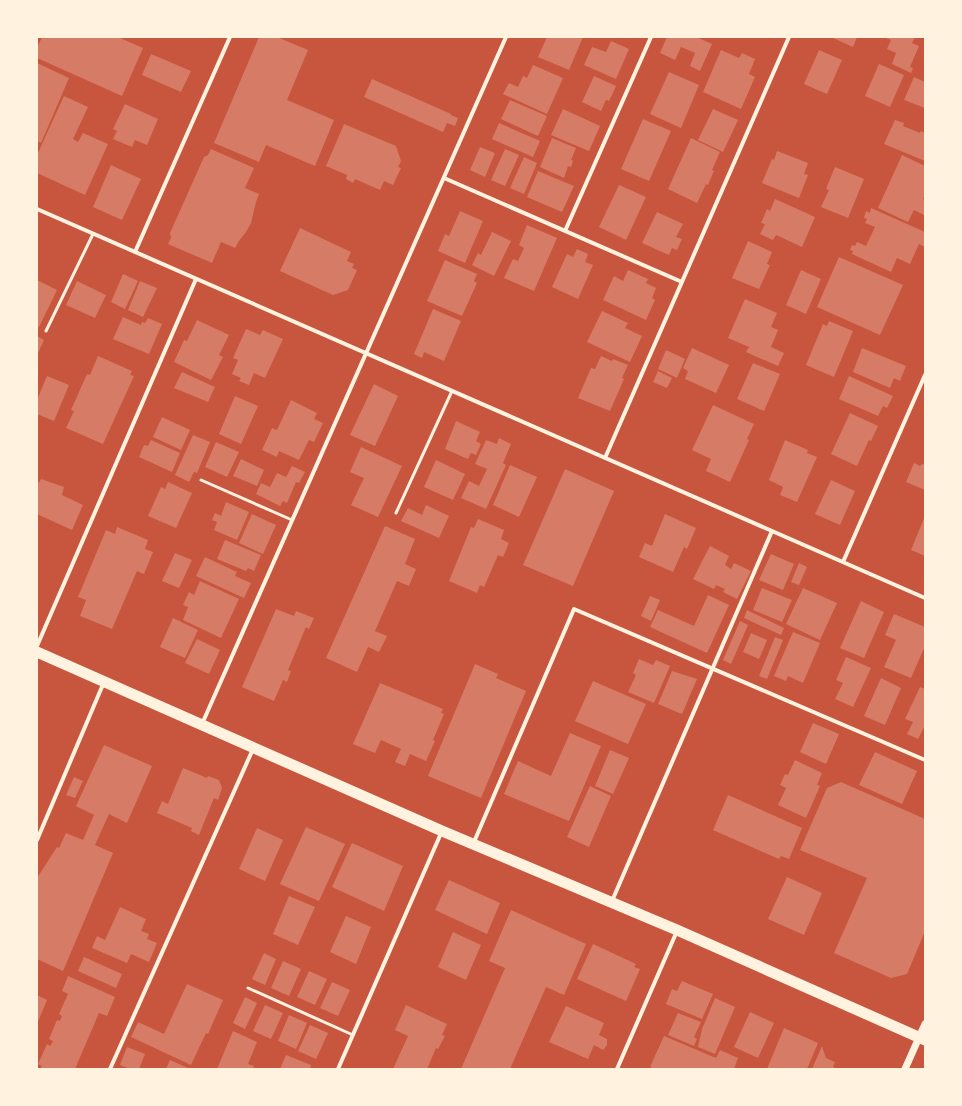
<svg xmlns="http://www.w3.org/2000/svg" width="962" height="1106" font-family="Lato,sans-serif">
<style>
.building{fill:#d67c66}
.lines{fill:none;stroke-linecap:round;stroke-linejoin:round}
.service{stroke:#fff3e0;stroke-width:3}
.minor{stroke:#fff3e0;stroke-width:4}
.tertiary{stroke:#fff3e0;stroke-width:7}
.trunk{stroke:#fff3e0;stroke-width:11}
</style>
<rect width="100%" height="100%" fill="#c8553d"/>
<!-- building -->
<path class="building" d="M 42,37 L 118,37 L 143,48 L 122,96 L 37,58 L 37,48 Z
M 259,37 L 277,37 L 308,50 L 287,100 L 334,120 L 315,166 L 266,145 L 259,162 L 214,143 Z
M 547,37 L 583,37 L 569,70 L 538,57 Z
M 667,37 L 696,37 L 712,44 L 700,71 L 690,66 L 695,53 L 681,47 L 675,60 L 660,53 Z
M 831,37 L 857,37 L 853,47 Z
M 883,37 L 915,37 L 912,43 L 919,46 L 910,67 L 913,68 L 911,73 L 892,64 L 896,53 L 887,49 L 891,40 Z
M 611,41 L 629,49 L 616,79 L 584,65 L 592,47 L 606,52 Z
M 721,50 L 739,58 L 742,53 L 755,59 L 749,74 L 755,77 L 741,109 L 703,92 Z
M 819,50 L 842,60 L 827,94 L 804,84 Z
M 151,54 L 191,71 L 181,92 L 142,75 Z
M 37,63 L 69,78 L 41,143 L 37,141 Z
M 879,64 L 904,75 L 890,107 L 865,96 Z
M 533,65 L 563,78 L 547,114 L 503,94 L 509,83 L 518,87 L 523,76 L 527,78 Z
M 669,72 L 699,85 L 681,128 L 650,114 Z
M 594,76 L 616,86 L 609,101 L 606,100 L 601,111 L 582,102 Z
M 914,77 L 925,82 L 925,108 L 904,100 Z
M 372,79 L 451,114 L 451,115 L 458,118 L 455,126 L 447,123 L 443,132 L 364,97 Z
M 64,96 L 88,107 L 73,139 L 78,142 L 83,133 L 108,144 L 85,195 L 37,173 L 37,155 Z
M 510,100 L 547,116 L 538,136 L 501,119 Z
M 125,104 L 158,119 L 147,145 L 135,140 L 132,147 L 113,139 L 117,131 L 113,129 Z
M 563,109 L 600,126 L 589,151 L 551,135 Z
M 713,109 L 738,120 L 723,152 L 698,140 Z
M 643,119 L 671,131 L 649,181 L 621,169 Z
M 895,120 L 904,123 L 903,126 L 920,133 L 921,131 L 925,133 L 925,161 L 884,144 Z
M 499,123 L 540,141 L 533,157 L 492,139 Z
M 344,124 L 396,146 L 401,161 L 398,167 L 401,168 L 393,185 L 384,181 L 380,190 L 355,179 L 353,183 L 346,179 L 347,175 L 326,166 Z
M 552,138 L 576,148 L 571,160 L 573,161 L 571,167 L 568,166 L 564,178 L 540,167 Z
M 691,138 L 720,152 L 712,170 L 714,171 L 708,185 L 706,184 L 697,203 L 668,189 Z
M 480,147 L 495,153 L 485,177 L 470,170 Z
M 211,149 L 254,168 L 245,188 L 259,194 L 256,202 L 251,223 L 246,232 L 239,241 L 235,248 L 221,242 L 212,263 L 168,244 L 171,238 L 170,233 L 204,157 L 208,155 Z
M 505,149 L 519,155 L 505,186 L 491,180 Z
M 777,151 L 808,163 L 804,174 L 808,175 L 799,198 L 762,183 L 772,159 L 774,160 Z
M 902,155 L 925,166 L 925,195 L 923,199 L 925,200 L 925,214 L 924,215 L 914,210 L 908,222 L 878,208 Z
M 524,157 L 537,163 L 524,194 L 510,188 Z
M 111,165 L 141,179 L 122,220 L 93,207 Z
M 835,167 L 864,179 L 848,218 L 821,207 L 829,190 L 826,189 Z
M 538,171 L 574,186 L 562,212 L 527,197 Z
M 619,185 L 646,197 L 626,240 L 599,227 Z
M 775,199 L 815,217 L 802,247 L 776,235 L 773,240 L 760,234 L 765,224 L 761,223 L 767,209 L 770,211 Z
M 871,208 L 925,232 L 925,247 L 919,244 L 910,264 L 897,258 L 891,272 L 852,254 L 853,251 L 850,250 L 852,245 L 855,246 L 857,242 L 866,246 L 875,227 L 865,223 L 867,219 L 864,218 L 866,211 L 870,213 Z
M 460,211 L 483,221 L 465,263 L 438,251 L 445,234 L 449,236 Z
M 657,212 L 683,224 L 676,237 L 682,239 L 677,250 L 672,248 L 669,255 L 642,243 Z
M 527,225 L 557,238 L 534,291 L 504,278 L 513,259 L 518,261 L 524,248 L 519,245 Z
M 300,228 L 351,252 L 347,261 L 354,264 L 352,268 L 357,270 L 348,290 L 333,295 L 280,271 Z
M 492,232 L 511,241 L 494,276 L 472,265 L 478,253 L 481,255 Z
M 748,241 L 772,252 L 767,264 L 770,265 L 759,289 L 732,278 Z
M 577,249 L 588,254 L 585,262 L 593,265 L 578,299 L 552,287 L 567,254 L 573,257 Z
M 839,257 L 903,285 L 880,335 L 817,307 Z
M 445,260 L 477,274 L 474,281 L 477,283 L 462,316 L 427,301 Z
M 628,270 L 648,279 L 646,283 L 656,288 L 652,298 L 655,300 L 646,320 L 603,300 L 614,276 L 623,281 Z
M 801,270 L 821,279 L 806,314 L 786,305 Z
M 123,274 L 138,281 L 125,309 L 111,302 Z
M 37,280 L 57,290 L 39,327 L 37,326 Z
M 77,281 L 106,295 L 95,318 L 66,305 Z
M 140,281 L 157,288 L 143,317 L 128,310 Z
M 745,299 L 777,313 L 771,327 L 778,330 L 771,347 L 784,353 L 778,366 L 746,352 L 749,347 L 728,338 Z
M 433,309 L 461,321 L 444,361 L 424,352 L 422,358 L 414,354 Z
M 602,311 L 628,323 L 625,328 L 642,336 L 630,362 L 587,342 Z
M 123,317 L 141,325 L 142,322 L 145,323 L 148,318 L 162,324 L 149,354 L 113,339 Z
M 197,320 L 229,335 L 219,355 L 223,357 L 211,380 L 174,362 L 184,340 L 187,341 Z
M 829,321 L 853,331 L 834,377 L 806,365 L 823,324 L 827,326 Z
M 246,329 L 260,335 L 263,330 L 283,339 L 265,378 L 254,373 L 249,385 L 239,381 L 241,378 L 232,374 L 238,360 L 233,358 Z
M 37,336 L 44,340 L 37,355 Z
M 692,348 L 729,365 L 716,393 L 685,379 L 688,371 L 683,368 Z
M 862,348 L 906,366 L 900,381 L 894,378 L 890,388 L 853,372 Z
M 666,350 L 685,359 L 677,378 L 658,369 Z
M 98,356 L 132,371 L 130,375 L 134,376 L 103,444 L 66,428 L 74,411 L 71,410 L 87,374 L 90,375 Z
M 601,356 L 612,361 L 613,359 L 628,365 L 622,378 L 624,379 L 610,411 L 578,398 L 591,368 L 595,369 Z
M 753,363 L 780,374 L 764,411 L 737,399 Z
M 658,371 L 672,378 L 667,388 L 653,382 Z
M 182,372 L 215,387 L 208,402 L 174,388 Z
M 47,376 L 69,385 L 54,421 L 37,414 L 37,400 Z
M 849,376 L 893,396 L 887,408 L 883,406 L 878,416 L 839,399 Z
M 374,384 L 398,396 L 375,446 L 350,435 Z
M 235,396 L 258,406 L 241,444 L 219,434 Z
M 291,400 L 317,413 L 314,419 L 323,423 L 314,442 L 309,440 L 299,460 L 279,451 L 277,457 L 262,450 L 272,428 L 277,430 Z
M 713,405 L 754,424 L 747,439 L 749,440 L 730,482 L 706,471 L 711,459 L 692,450 Z
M 850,413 L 878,426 L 871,441 L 869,440 L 857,466 L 831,454 Z
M 162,417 L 190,430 L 181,450 L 153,437 Z
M 456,421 L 480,432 L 476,441 L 481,444 L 476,455 L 471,453 L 468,459 L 445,449 Z
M 193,435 L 210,442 L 197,473 L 194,472 L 189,482 L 175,475 Z
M 499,438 L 511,444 L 503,463 L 506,465 L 486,509 L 461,498 L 469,481 L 479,486 L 487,469 L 475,464 L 486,440 L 497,444 Z
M 151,440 L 180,453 L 172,472 L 139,457 L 144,445 L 148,446 Z
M 785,440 L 808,450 L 807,453 L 817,457 L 797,502 L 780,495 L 783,487 L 769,480 Z
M 216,442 L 239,452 L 227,477 L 205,467 Z
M 361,447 L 402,466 L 378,517 L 351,505 L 364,478 L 350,472 Z
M 241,459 L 264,470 L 257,486 L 233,476 Z
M 436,460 L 465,474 L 453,500 L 424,487 Z
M 914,463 L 920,466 L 922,464 L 925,465 L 925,490 L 906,482 Z
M 510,465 L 537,477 L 519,517 L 493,505 Z
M 292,466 L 305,472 L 299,483 L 296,482 L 287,503 L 283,501 L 280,506 L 256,494 L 261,483 L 270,487 L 277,473 L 286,477 Z
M 565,469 L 614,491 L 573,586 L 523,565 Z
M 41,479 L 64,487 L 62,495 L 83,505 L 72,530 L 37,514 L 37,481 L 39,483 Z
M 831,480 L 855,491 L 840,525 L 815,514 Z
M 168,482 L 192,493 L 176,528 L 148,516 L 161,487 L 165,489 Z
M 226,502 L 249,512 L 237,540 L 214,530 L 217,522 L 212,520 L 215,513 L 221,516 Z
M 426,505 L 449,516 L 439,538 L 401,521 L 408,508 L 422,515 Z
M 252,514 L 276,525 L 263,554 L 239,543 Z
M 665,514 L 696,528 L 687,549 L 684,547 L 673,572 L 639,557 L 645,543 L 652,546 Z
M 925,516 L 925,556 L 911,550 Z
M 478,519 L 504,530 L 501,539 L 509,543 L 503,557 L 498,555 L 484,587 L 480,585 L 477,593 L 449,581 L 471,527 L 474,528 Z
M 385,526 L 415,539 L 405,564 L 416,569 L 409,586 L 397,581 L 375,631 L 387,636 L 379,652 L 368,647 L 357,672 L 326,658 Z
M 117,527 L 148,540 L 145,549 L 153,552 L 144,574 L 137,571 L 112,629 L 80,616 L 86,600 L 78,597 L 106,530 L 115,534 Z
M 225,540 L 261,555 L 254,571 L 248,568 L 246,571 L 217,559 Z
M 710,546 L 729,556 L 725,565 L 731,569 L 734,563 L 751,571 L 737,599 L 723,592 L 725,589 L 716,585 L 714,589 L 693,579 Z
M 175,553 L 192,560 L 179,588 L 162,581 Z
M 771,554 L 794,564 L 783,590 L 759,580 Z
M 205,557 L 237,572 L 235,576 L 251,583 L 244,598 L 196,576 Z
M 799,563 L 807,567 L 799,585 L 791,582 Z
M 200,581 L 239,599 L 221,638 L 183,620 L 188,607 L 183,605 L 189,592 L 194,595 Z
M 762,588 L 792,600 L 782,622 L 753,610 Z
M 803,588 L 837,603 L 820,640 L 786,624 Z
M 708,595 L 729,605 L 707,653 L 650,627 L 658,610 L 694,626 Z
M 650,596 L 660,600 L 651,621 L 641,616 Z
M 861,601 L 884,612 L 864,658 L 840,648 Z
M 276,609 L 294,616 L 296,611 L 314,618 L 309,629 L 306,627 L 288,670 L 291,671 L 287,682 L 283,680 L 274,701 L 242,687 Z
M 747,610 L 784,628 L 781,635 L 744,618 Z
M 894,614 L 925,627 L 925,646 L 911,678 L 884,667 L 896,640 L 885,635 Z
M 173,618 L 198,630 L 185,658 L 160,647 Z
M 740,621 L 748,625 L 731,664 L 723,660 Z
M 793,632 L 820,643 L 803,683 L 788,676 L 786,681 L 774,676 Z
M 751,633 L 767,640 L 759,659 L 743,652 Z
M 775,637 L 783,640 L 767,679 L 759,676 Z
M 197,639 L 220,650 L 209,674 L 185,663 Z
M 846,657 L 871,668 L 853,707 L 835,699 L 843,683 L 836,680 Z
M 639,659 L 653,665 L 656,660 L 670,666 L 654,703 L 628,692 L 636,675 L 633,673 Z
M 475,664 L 498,674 L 496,678 L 526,691 L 481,798 L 428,776 Z
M 672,671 L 697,679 L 682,714 L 658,704 Z
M 881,678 L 901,688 L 885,725 L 864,716 Z
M 593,681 L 646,704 L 628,744 L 575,721 Z
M 380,683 L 443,709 L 441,713 L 444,714 L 433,740 L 435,741 L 426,761 L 410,754 L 405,766 L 395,762 L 401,749 L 381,740 L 375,753 L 353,744 Z
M 920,687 L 925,689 L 925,725 L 918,739 L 907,734 L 913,722 L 905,719 Z
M 813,723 L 839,734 L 826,764 L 800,752 Z
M 570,733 L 601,746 L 569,821 L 504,794 L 518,761 L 551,776 Z
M 104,745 L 152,766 L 127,823 L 109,814 L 95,845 L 113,853 L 63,971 L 37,959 L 37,878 L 57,847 L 59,848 L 66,833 L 83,840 L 94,815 L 76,806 Z
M 610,750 L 629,758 L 613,794 L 595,786 Z
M 875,752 L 917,771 L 902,804 L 859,785 Z
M 795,760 L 822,773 L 817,785 L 820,786 L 806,818 L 778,805 L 786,788 L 780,785 L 785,774 L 788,775 Z
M 183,768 L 207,778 L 208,776 L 219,780 L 222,788 L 218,800 L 214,798 L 199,835 L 191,831 L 192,828 L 157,813 L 162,801 L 168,804 Z
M 74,777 L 83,781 L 75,798 L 66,795 Z
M 841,782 L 925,819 L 925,931 L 907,974 L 891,978 L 834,953 L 867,878 L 800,850 L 827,788 Z
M 590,786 L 611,796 L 589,847 L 567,837 Z
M 728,795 L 802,828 L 789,859 L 781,856 L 779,859 L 713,830 Z
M 306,827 L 345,844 L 319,901 L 280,884 Z
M 257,828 L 283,840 L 265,881 L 239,869 Z
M 352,843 L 403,866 L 384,911 L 332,887 Z
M 787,877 L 822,893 L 804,935 L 768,919 Z
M 449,880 L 500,903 L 487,934 L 435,910 Z
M 289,896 L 315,907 L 298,945 L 273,934 Z
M 120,907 L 146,919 L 141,931 L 149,934 L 147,939 L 157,943 L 149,962 L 131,954 L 127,963 L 92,948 L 97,936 L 105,940 Z
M 511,910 L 586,944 L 564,995 L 546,987 L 510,1069 L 461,1069 L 505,968 L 489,961 Z
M 346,916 L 371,927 L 356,964 L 330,952 Z
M 453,932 L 481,945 L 466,980 L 438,967 Z
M 593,944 L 636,964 L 634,967 L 640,969 L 626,1001 L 577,979 Z
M 264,953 L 276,959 L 265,985 L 252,979 Z
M 84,957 L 122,974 L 116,988 L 78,971 Z
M 283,961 L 301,969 L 289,996 L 271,988 Z
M 309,971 L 327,979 L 315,1005 L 297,997 Z
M 68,976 L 115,997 L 107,1016 L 99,1013 L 75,1069 L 40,1069 L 42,1066 L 38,1064 L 47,1044 L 50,1046 L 53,1041 L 49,1039 L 57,1020 L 60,1021 L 62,1016 L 59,1014 L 68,994 L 62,991 Z
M 682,981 L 713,994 L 702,1019 L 666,1004 L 672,989 L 677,991 Z
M 332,982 L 350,990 L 338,1016 L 320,1008 Z
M 187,984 L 223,1000 L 208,1034 L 206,1033 L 191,1065 L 131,1037 L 138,1022 L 164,1034 Z
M 37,995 L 47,1000 L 37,1024 Z
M 245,997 L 257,1003 L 245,1029 L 233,1023 Z
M 715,998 L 735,1007 L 715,1054 L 698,1047 L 702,1029 Z
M 265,1005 L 283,1013 L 271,1039 L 253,1031 Z
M 406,1005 L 447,1024 L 442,1035 L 445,1036 L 438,1049 L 436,1048 L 427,1069 L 393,1069 L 408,1036 L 395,1030 Z
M 566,1006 L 604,1023 L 599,1035 L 607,1039 L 607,1045 L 603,1050 L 594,1045 L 588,1059 L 549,1042 Z
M 750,1012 L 774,1023 L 758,1058 L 734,1047 Z
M 678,1013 L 701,1022 L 694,1037 L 697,1039 L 694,1046 L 668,1035 Z
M 289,1015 L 307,1023 L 296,1049 L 278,1041 Z
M 310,1025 L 328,1033 L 316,1059 L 298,1051 Z
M 784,1028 L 818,1043 L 807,1069 L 767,1069 Z
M 233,1031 L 257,1042 L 248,1064 L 254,1066 L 253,1069 L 217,1069 Z
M 664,1036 L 716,1058 L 720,1050 L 738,1058 L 734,1069 L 655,1069 L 650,1067 Z
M 822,1046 L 826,1058 L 835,1062 L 833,1067 L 837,1069 L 812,1069 Z
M 127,1047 L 145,1054 L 139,1069 L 130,1069 L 120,1065 Z
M 286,1055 L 311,1065 L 310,1069 L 280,1069 Z
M 170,1060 L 188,1068 L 188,1069 L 166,1069 Z"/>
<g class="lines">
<!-- service -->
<path class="service" d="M 46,331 L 93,234
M 201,480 L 292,520
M 396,513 L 452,391
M 248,988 L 353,1035"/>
<!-- minor -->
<path class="minor" d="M 444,178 L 682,282
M 37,209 L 925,598
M 565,231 L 651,37
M 135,252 L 230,37
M 605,458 L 789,37
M 843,562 L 925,375
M 37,646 L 196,279
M 202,724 L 506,37
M 37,840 L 104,682
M 474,842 L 574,609 L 925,760
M 612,901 L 772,531
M 110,1069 L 253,749
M 338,1069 L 442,831
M 617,1069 L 677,931"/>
<!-- tertiary -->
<path class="tertiary" d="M 905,1069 L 925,1024"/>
<!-- trunk -->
<path class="trunk" d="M 37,652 L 442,831 L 677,930 L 925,1040"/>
</g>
<!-- border -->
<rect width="962" height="1106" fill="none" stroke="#fff3e0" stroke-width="76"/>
</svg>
